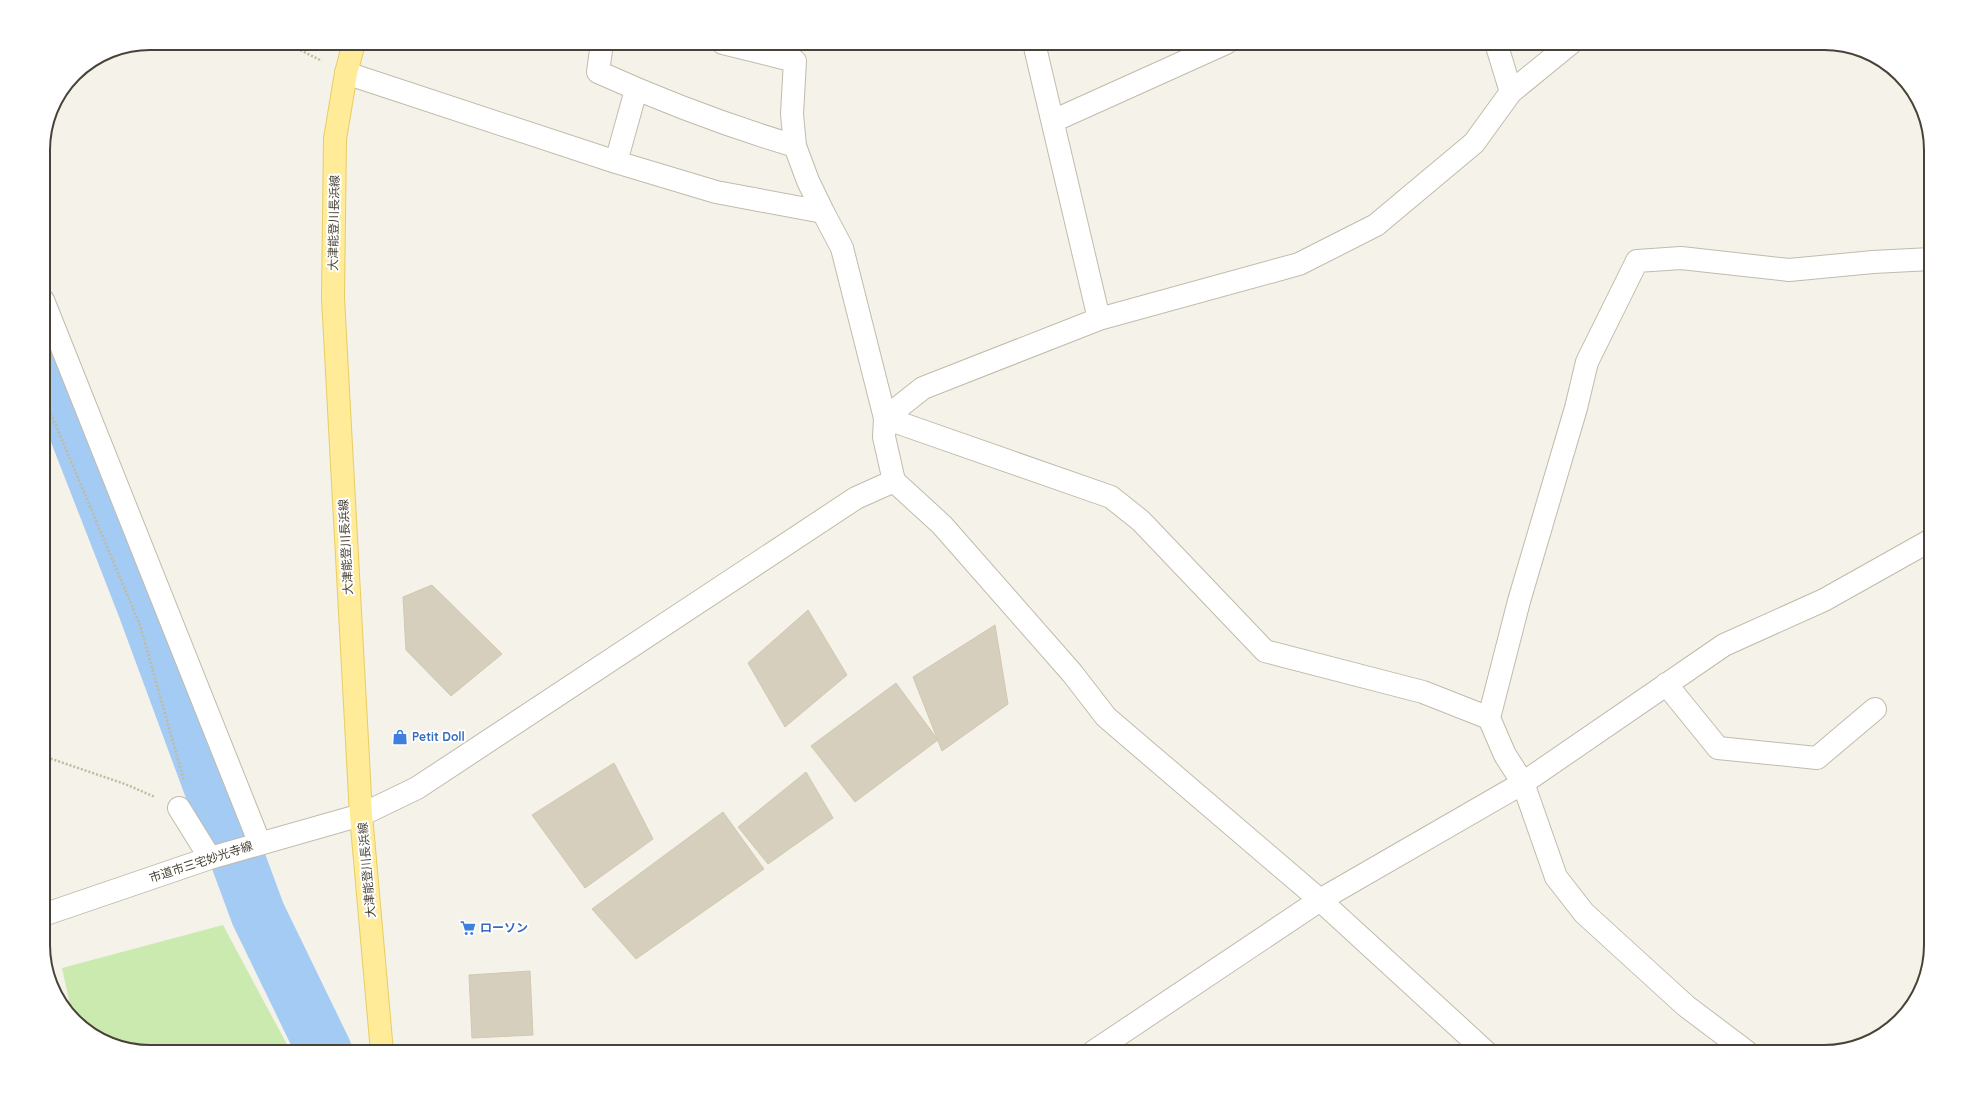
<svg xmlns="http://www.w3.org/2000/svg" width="1974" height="1095" font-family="Quicksand,'Noto Sans JP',sans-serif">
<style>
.green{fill:#cbeab0}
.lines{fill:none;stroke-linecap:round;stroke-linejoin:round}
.river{stroke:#a3cbf3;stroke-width:55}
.building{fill:#d7cfbe;stroke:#d2c8b0}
.minor-casing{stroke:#c1bbab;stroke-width:24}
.major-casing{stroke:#e8cd63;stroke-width:24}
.path{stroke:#c3b99b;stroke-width:2.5;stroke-dasharray:2 2;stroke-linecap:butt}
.minor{stroke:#fff;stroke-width:22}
.major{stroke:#ffeb98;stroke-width:22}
.labels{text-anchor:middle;stroke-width:4;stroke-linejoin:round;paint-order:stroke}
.street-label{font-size:12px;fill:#494337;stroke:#fff}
.shop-label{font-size:12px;font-weight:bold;fill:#366cbe;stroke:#fff;text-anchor:start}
.rim{fill:none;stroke:#494337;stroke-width:2}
</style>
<rect width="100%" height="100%" fill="#f5f2e9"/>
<!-- green -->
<path class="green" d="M 223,925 L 291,1052 L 150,1052 L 96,1038 L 72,1014 L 62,968 Z"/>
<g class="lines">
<!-- river -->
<path class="river" d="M 43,346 L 144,605 L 258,914 L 325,1052"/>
</g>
<!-- building -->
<path class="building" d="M 432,585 L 502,654 L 451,696 L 406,650 L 403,597 Z
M 808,610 L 847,675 L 785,727 L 748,663 Z
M 995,625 L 1008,704 L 942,751 L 913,677 Z
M 896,683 L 938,740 L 855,802 L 811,746 Z
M 614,763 L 653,839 L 585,888 L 532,815 Z
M 806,772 L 833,818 L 768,864 L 738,827 Z
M 723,812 L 764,869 L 636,959 L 592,909 Z
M 530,971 L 533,1035 L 472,1038 L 469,975 Z"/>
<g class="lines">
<defs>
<path id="minor" d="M 602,43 L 598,72 C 662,101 728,126 795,146 L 808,181 L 823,212
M 723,43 L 795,61 L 792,114 L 795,146
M 1034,43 L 1099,319
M 1496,43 L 1511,92
M 346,73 L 616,162 L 716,192 L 823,212 L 842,248 L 885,418 L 1111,497 L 1141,521 L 1265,651 L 1423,692 L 1489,718
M 1053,121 L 1226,43
M 616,162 L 636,90
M 43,300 L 260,844
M 894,481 L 884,437 L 885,418 L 923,388 L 1099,319 L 1299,264 L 1376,225 L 1474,143 L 1511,92 L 1571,43
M 1666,684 L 1718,748 L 1817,758 L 1875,709
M 179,808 L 210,858
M 43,915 L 210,858 L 361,815 L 417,788 L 856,498 L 894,481 L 942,525 L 1072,673 L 1106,717 L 1320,900 L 1486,1052
M 1093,1052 L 1320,900 L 1523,783 L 1724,645 L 1824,600 L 1931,540
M 1747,1052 L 1686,1006 L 1584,913 L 1556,877 L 1523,783 L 1505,755 L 1489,718 L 1519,601 L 1576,408 L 1587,362 L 1637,261 L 1681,258 L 1789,270 L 1873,262 L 1931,259"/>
<path id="major" d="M 354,43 L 346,73 L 335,139 L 333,298 L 361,815 L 382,1052"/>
</defs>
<!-- minor casing -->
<use href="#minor" class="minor-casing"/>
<!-- major casing -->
<use href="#major" class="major-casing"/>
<!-- path -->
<path class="path" d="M 286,43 L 322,61
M 43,395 L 140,625 L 184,781
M 43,756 L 125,784 L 155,797"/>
<!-- minor -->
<use href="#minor" class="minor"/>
<!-- major -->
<use href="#major" class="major"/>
</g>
<!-- icons -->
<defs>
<symbol id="shop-bare" viewBox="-9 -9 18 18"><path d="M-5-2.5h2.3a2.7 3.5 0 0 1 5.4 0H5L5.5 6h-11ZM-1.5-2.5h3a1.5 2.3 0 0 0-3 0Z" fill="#3f7fe0" stroke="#fff" stroke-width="2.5" paint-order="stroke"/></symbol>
<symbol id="supermarket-bare" viewBox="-9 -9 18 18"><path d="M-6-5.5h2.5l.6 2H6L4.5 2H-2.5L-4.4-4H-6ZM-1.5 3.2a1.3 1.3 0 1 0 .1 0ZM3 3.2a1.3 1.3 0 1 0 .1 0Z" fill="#3f7fe0" stroke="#fff" stroke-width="2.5" paint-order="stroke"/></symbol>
</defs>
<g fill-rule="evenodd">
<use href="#shop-bare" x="389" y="726" width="22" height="22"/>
<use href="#supermarket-bare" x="457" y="917" width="22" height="22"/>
</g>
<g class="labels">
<!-- street labels -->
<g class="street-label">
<text transform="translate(334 223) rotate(-89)" y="4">大津能登川長浜線</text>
<text transform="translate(346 547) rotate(-93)" y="4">大津能登川長浜線</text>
<text transform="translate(201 862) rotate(-18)" y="4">市道市三宅妙光寺線</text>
<text transform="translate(367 870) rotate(-95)" y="4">大津能登川長浜線</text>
</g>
<!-- shop labels -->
<g class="shop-label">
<text x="412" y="741">Petit Doll</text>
<text x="480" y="932">ローソン</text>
</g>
</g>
<!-- crop -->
<path d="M0 0H1974V1095H0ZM150 50H1824A100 100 0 0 1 1924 150V945A100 100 0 0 1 1824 1045H150A100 100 0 0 1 50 945V150A100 100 0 0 1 150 50Z" fill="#fff" fill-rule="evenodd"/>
<path class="rim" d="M150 50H1824A100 100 0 0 1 1924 150V945A100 100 0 0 1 1824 1045H150A100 100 0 0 1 50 945V150A100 100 0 0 1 150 50Z"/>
</svg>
